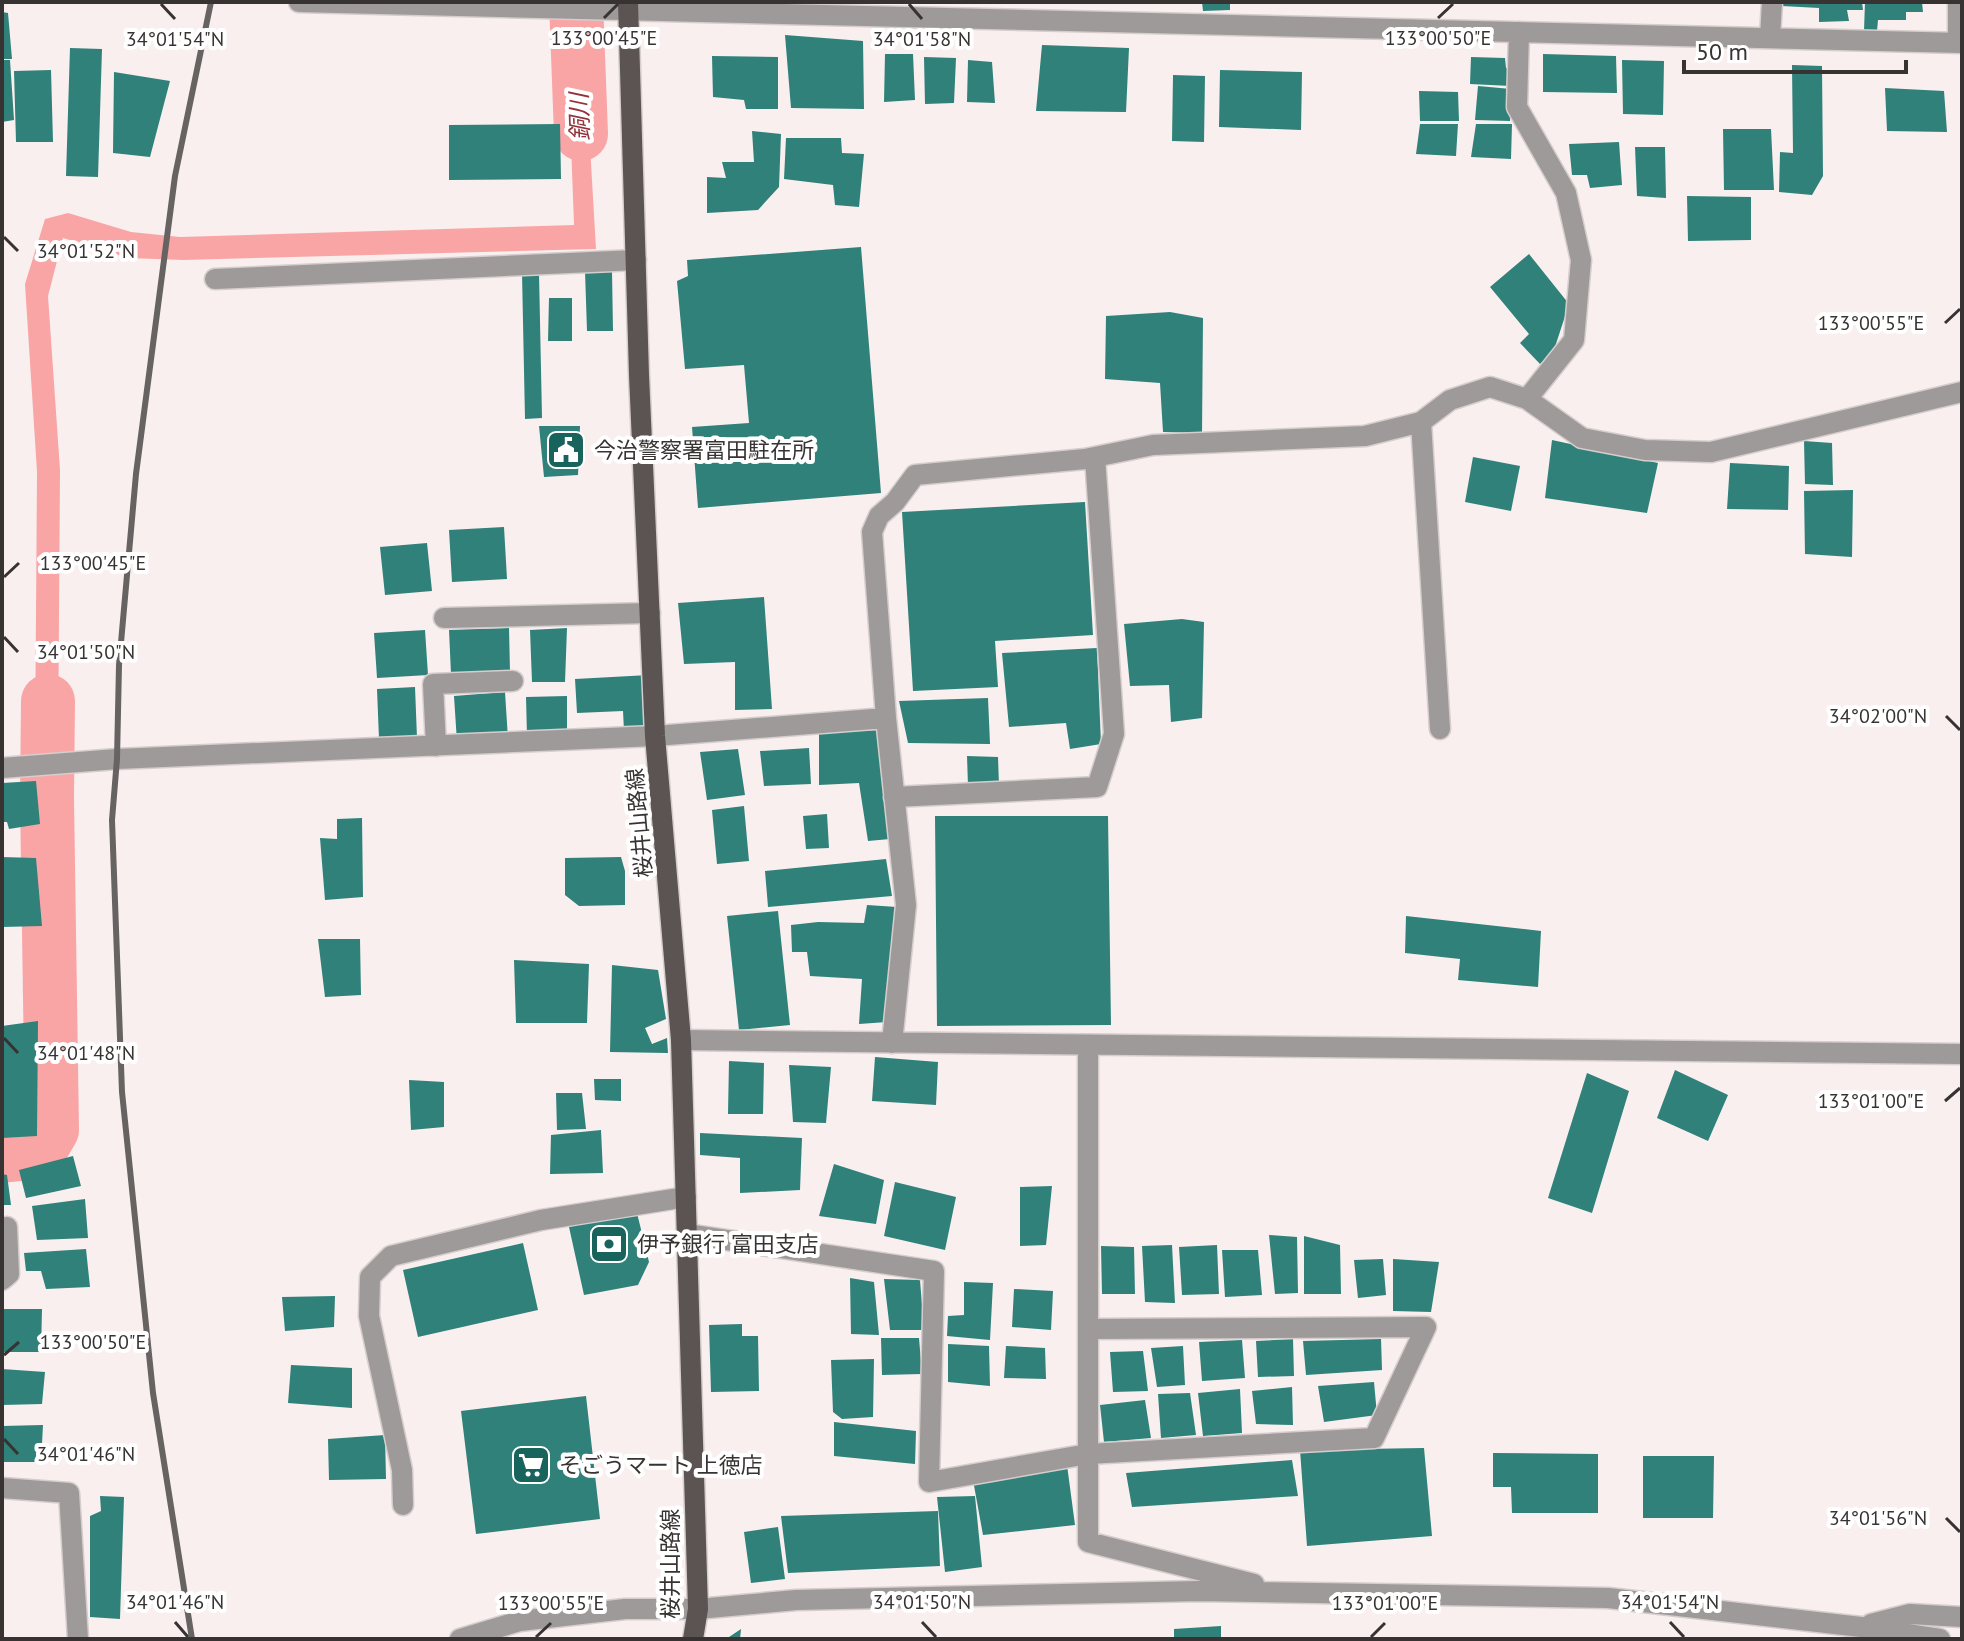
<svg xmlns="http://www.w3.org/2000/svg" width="1964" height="1641" font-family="'PT Sans','Noto Sans JP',sans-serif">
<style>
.water{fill:#f9a5a6}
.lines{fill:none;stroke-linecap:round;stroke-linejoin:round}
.river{stroke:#f9a5a6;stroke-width:54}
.building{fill:#2f8179}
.minor-casing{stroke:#d6cdcd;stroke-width:23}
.major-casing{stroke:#d6cdcd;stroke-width:23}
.minor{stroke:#9e9a9a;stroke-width:20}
.major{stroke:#5b5453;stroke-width:20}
.rail{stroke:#676362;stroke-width:6}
.ticks{fill:none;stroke:#363332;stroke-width:3}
.labels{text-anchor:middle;stroke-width:8;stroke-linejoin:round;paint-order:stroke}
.poi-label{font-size:22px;fill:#363332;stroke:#fff;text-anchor:start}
.street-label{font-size:22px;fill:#363332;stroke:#fff}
.water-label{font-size:24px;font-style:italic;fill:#92323a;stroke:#fff}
.ticks-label{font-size:20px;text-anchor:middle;fill:#363332;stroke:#fff;stroke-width:8;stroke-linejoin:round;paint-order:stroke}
</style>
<rect width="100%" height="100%" fill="#f9efef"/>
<!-- water -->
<path class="water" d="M 568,61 L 585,61 L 596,249 L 183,260 L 128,258 L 63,238 L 48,296 L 60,470 L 58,758 L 35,755 L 37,472 L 25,284 L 45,219 L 68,213 L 131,232 L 180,237 L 574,225 Z"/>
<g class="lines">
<!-- river -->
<path class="river" d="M 576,2 L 581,134
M 2,1156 L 39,1152 L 52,1130 L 47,798 L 48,701"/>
</g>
<!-- building -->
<path class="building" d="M 1202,2 L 1230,2 L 1230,10 L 1203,11 Z
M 1783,2 L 1862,2 L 1863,10 L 1847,10 L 1849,21 L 1819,22 L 1819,8 L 1782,6 Z
M 1865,2 L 1922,2 L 1923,12 L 1906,12 L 1906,20 L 1878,20 L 1877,31 L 1864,31 Z
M 2,12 L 8,13 L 12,59 L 2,59 Z
M 785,35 L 863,41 L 864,109 L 791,108 Z
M 1042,45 L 1129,48 L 1126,112 L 1036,111 Z
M 70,48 L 102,49 L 98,177 L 66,176 Z
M 885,54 L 913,54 L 915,100 L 884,102 Z
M 1543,54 L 1616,56 L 1617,93 L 1543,92 Z
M 712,56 L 778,57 L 778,109 L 746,109 L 744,100 L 713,97 Z
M 924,57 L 956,58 L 954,103 L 925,104 Z
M 1471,57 L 1505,58 L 1506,68 L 1513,71 L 1511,86 L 1470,84 Z
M 2,60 L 10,60 L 14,120 L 2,122 Z
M 968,60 L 992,62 L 995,103 L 967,102 Z
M 1622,60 L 1664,61 L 1663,115 L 1623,114 Z
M 1792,65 L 1822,66 L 1823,176 L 1812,195 L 1779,192 L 1780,152 L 1793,153 Z
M 51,70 L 53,142 L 16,142 L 14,71 Z
M 1220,70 L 1302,72 L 1301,130 L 1219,127 Z
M 114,72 L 170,81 L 150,157 L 113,153 Z
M 1173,75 L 1205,76 L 1204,142 L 1172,141 Z
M 1478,86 L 1511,89 L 1510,121 L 1475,120 Z
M 1885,88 L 1944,91 L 1947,132 L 1887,131 Z
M 1419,91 L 1458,92 L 1459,121 L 1420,121 Z
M 560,124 L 561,179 L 449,180 L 449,125 Z
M 1420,124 L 1458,124 L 1456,156 L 1416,154 Z
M 1476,124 L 1512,124 L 1511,159 L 1471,157 Z
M 1723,129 L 1771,129 L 1774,190 L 1724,190 Z
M 752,131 L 781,134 L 779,187 L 758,210 L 707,213 L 707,177 L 726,178 L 722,162 L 754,162 Z
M 786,138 L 841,138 L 842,153 L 864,154 L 859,207 L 835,205 L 833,185 L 784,179 Z
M 1619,142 L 1622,185 L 1590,188 L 1587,175 L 1572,175 L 1569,144 Z
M 1635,147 L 1665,147 L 1666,198 L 1637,196 Z
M 1687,196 L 1751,197 L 1751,240 L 1688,241 Z
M 861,247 L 881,493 L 698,508 L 692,427 L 749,423 L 744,365 L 685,369 L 677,281 L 688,276 L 687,260 Z
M 1529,254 L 1569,304 L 1553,353 L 1540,364 L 1520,343 L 1529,334 L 1490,287 Z
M 585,271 L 612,271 L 613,331 L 587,331 Z
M 522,273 L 539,273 L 542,418 L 525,419 Z
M 549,298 L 572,298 L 572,341 L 548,341 Z
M 1170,312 L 1203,318 L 1202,433 L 1163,432 L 1160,383 L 1105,379 L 1106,316 Z
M 539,426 L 580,426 L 578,475 L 544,477 Z
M 1552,440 L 1658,463 L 1647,513 L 1545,498 Z
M 1804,441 L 1832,443 L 1833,485 L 1805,484 Z
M 1473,457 L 1520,466 L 1511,511 L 1465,502 Z
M 1730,463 L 1789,466 L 1788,510 L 1727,509 Z
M 1853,490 L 1852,557 L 1805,554 L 1804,491 Z
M 1085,502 L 1093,635 L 995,641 L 998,687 L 913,691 L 902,512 Z
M 504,527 L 507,579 L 452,582 L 449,530 Z
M 427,543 L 432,591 L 385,595 L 380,547 Z
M 764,597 L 772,709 L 735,710 L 735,662 L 684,664 L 678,603 Z
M 1182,619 L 1204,622 L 1202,718 L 1171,722 L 1169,685 L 1130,686 L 1124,624 Z
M 509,628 L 510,672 L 451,674 L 449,630 Z
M 567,628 L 565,682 L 532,682 L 530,630 Z
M 425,630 L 428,675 L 377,678 L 374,633 Z
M 1097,648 L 1101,744 L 1070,749 L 1066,723 L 1009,727 L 1002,653 Z
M 649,675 L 652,730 L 624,731 L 623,711 L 577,713 L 575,679 Z
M 415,687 L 417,738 L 379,739 L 377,689 Z
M 505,692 L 508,739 L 457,742 L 454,696 Z
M 567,696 L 567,735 L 527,736 L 526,697 Z
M 988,698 L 990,744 L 908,743 L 899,701 Z
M 878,730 L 890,839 L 868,841 L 859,783 L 819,785 L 819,733 Z
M 809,748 L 811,784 L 764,786 L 760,751 Z
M 738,749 L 745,795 L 707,800 L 700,752 Z
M 967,756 L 998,757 L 999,785 L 968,786 Z
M 36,781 L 40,824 L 9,829 L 7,822 L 2,822 L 2,783 Z
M 744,806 L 749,861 L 717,864 L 712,810 Z
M 827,814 L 829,848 L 806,849 L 803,816 Z
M 935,816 L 1108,816 L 1111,1025 L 937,1026 Z
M 362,818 L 363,897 L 325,900 L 320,838 L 337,839 L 337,819 Z
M 2,857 L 36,858 L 42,926 L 2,927 Z
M 621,857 L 625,871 L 625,905 L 579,906 L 565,895 L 565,858 Z
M 886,859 L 892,896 L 768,907 L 765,871 Z
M 867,905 L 897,907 L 887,1022 L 859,1024 L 862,979 L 810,976 L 807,952 L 792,952 L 791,925 L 818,922 L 864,923 Z
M 778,911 L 790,1025 L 739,1030 L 727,916 Z
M 1406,916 L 1541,931 L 1538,987 L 1458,980 L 1460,959 L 1405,953 Z
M 318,939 L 360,939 L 361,995 L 325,997 Z
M 514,960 L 589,964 L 587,1023 L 516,1023 Z
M 612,965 L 658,970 L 666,1019 L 645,1028 L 652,1044 L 667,1038 L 668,1053 L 610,1052 Z
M 38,1021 L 37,1136 L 2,1138 L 2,1026 Z
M 875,1057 L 938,1062 L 936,1105 L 872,1101 Z
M 729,1061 L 764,1063 L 763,1114 L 728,1114 Z
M 789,1065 L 831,1067 L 826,1123 L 793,1122 Z
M 1675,1070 L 1728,1095 L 1708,1141 L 1657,1118 Z
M 1587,1073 L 1629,1091 L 1592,1213 L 1548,1198 Z
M 594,1079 L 621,1079 L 621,1101 L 595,1100 Z
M 409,1080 L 444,1082 L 444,1127 L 411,1130 Z
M 556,1093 L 582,1093 L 586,1129 L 557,1130 Z
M 601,1130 L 603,1173 L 550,1174 L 551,1135 Z
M 700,1133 L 802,1138 L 800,1190 L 740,1193 L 740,1158 L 700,1155 Z
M 73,1156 L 81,1186 L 26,1198 L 19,1170 Z
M 834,1164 L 884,1180 L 876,1224 L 819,1216 Z
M 2,1174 L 7,1175 L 11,1205 L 2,1205 Z
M 895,1182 L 956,1197 L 945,1250 L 884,1236 Z
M 1052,1186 L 1046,1245 L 1020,1246 L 1020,1187 Z
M 85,1199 L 88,1238 L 37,1240 L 32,1206 Z
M 636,1209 L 649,1262 L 638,1285 L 584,1295 L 569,1227 Z
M 1269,1235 L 1297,1237 L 1298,1293 L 1275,1294 Z
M 1304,1236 L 1340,1245 L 1341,1294 L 1304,1294 Z
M 523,1243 L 538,1310 L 418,1337 L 403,1270 Z
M 1172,1245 L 1175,1303 L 1145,1302 L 1142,1246 Z
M 1217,1245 L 1219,1294 L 1182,1295 L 1179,1247 Z
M 1101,1246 L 1134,1247 L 1135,1294 L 1102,1294 Z
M 86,1249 L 90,1287 L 46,1289 L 41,1271 L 26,1271 L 24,1253 Z
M 1222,1250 L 1258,1250 L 1262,1295 L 1225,1297 Z
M 1383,1259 L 1386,1295 L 1358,1298 L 1354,1260 Z
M 1393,1259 L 1439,1262 L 1431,1312 L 1393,1311 Z
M 850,1278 L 874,1282 L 879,1335 L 851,1334 Z
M 884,1279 L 920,1280 L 924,1330 L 890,1330 Z
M 964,1282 L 993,1283 L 990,1340 L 947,1336 L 948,1316 L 964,1315 Z
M 1014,1289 L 1053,1291 L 1051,1330 L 1012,1327 Z
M 335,1296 L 334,1327 L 285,1331 L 282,1297 Z
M 2,1309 L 42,1309 L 41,1352 L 2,1352 Z
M 742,1324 L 742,1336 L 758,1336 L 759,1391 L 711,1392 L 709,1325 Z
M 881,1338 L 919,1338 L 922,1374 L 882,1375 Z
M 1293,1339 L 1294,1376 L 1258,1377 L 1256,1341 Z
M 1381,1339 L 1382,1370 L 1306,1375 L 1303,1341 Z
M 1242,1340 L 1245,1378 L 1202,1381 L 1199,1342 Z
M 948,1344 L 989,1346 L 990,1386 L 948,1382 Z
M 1006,1346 L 1045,1348 L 1046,1379 L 1004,1378 Z
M 1183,1346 L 1185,1385 L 1157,1387 L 1151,1348 Z
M 1143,1351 L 1148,1391 L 1113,1392 L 1110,1352 Z
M 874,1359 L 873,1417 L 842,1419 L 833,1412 L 831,1360 Z
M 291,1365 L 352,1368 L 352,1408 L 288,1403 Z
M 2,1369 L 45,1372 L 42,1404 L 2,1405 Z
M 1374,1382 L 1377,1415 L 1324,1422 L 1318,1386 Z
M 1292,1387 L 1293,1425 L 1256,1424 L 1252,1391 Z
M 1240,1389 L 1242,1433 L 1203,1436 L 1198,1393 Z
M 1190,1393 L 1196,1435 L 1161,1438 L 1158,1394 Z
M 586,1396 L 600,1519 L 476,1534 L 461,1411 Z
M 1145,1400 L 1151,1438 L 1104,1442 L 1100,1405 Z
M 834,1422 L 916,1431 L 915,1464 L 834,1456 Z
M 43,1425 L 41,1462 L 2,1462 L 2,1426 Z
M 385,1435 L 386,1479 L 329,1480 L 328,1439 Z
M 1424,1448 L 1432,1536 L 1307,1546 L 1300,1450 Z
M 1493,1453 L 1598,1454 L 1598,1513 L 1512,1513 L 1511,1487 L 1493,1487 Z
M 1643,1456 L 1714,1456 L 1713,1518 L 1643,1518 Z
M 1292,1460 L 1298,1496 L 1132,1507 L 1126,1473 Z
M 1067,1465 L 1075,1525 L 983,1535 L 973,1480 Z
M 100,1496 L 124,1497 L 120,1619 L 90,1617 L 90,1516 L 101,1511 Z
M 975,1496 L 982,1567 L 945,1572 L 937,1497 Z
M 938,1511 L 940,1566 L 788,1573 L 781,1516 Z
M 778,1527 L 785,1579 L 751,1583 L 744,1532 Z
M 1221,1626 L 1221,1639 L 1174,1639 L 1174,1629 Z
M 741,1629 L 740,1639 L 726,1639 Z"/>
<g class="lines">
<defs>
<path id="minor" d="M 299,2 L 1962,43
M 1958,2 L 1958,43
M 1519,32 L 1517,107 L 1566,193 L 1581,260 L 1574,340 L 1527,399
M 1770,38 L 1772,2
M 215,279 L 636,260
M 1421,422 L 1440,729
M 444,618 L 650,613
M 436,746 L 433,684 L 513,681
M 2,768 L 117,759 L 655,736 L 886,718
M 894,797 L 1097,787 L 1114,734 L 1095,457
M 681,1040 L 1962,1054
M 892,1043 L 906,905 L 886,718 L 872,532 L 879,516 L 895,502 L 915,475 L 1085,459 L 1153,445 L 1365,436 L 1421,422 L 1450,400 L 1490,387 L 1527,399 L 1582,438 L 1645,450 L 1711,452 L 1962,392
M 1088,1045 L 1088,1542 L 1254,1584
M 687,1234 L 934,1271 L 929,1482 L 1088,1454 L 1374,1438 L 1426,1327 L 1088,1329
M 2,1280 L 9,1274 L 7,1227
M 2,1488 L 69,1493 L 78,1639
M 403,1505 L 402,1470 L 369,1316 L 370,1277 L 391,1256 L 541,1220 L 686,1197
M 1871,1624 L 1910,1614 L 1962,1617
M 460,1639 L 520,1621 L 625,1609 L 698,1609 L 796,1600 L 1199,1591 L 1608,1598 L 1861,1627 L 1940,1639"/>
<path id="major" d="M 628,2 L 639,375 L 655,736 L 681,1040 L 698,1609 L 693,1639"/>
</defs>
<!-- minor casing -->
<use href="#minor" class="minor-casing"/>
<!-- major casing -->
<use href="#major" class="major-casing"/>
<!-- minor -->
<use href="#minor" class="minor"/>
<!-- major -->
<use href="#major" class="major"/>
<!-- rail -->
<path class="rail" d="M 192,1639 L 153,1393 L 122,1092 L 112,820 L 117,759 L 119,665 L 136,474 L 175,176 L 211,2"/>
</g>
<!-- ticks -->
<path class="ticks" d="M 161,4 L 175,19M 909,4 L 922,19M 604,18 L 618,4M 1438,18 L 1453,4M 4,237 L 18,251M 1945,323 L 1960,309M 4,577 L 19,563M 4,637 L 18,652M 1946,716 L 1960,730M 4,1038 L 18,1053M 1945,1101 L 1960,1088M 4,1355 L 19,1342M 4,1439 L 18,1454M 1946,1518 L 1960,1532M 175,1622 L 188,1637M 922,1622 L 936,1637M 1670,1622 L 1684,1637M 536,1637 L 551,1623M 1371,1637 L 1385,1623"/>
<!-- icons -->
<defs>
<symbol id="civic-square" viewBox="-11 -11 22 22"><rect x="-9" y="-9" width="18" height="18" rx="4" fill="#18645d" stroke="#fff"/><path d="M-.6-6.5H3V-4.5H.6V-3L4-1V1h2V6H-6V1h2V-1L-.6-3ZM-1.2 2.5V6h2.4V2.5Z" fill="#fff"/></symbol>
<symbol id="bank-square" viewBox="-11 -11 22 22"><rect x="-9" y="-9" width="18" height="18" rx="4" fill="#18645d" stroke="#fff"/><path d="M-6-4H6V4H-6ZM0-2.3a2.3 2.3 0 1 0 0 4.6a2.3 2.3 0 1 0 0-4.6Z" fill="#fff"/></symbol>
<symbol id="supermarket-square" viewBox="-11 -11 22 22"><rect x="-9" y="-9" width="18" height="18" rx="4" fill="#18645d" stroke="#fff"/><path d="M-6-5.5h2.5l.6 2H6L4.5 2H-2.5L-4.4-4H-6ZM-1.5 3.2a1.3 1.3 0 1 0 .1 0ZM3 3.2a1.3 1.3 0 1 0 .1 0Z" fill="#fff"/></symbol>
</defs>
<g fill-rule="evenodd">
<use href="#civic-square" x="544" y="428" width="44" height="44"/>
<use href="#bank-square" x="587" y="1222" width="44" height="44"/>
<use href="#supermarket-square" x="509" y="1443" width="44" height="44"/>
</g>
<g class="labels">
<!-- poi labels -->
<g class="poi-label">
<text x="594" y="458">今治警察署富田駐在所</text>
<text x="637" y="1252">伊予銀行 富田支店</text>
<text x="559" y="1473">そごうマート 上徳店</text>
</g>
<!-- street labels -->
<g class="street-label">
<text transform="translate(639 823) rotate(-95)" y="8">桜井山路線</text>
<text transform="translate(670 1564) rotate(-90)" y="8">桜井山路線</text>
</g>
<!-- water labels -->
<g class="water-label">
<text transform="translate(580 117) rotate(-92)" y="8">銅川</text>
</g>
</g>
<g class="ticks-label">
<text x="604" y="45">133°00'45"E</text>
<text x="1438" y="45">133°00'50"E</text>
<text x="175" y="46">34°01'54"N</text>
<text x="922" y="46">34°01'58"N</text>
<text x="86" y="258">34°01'52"N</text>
<text x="1871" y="330">133°00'55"E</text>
<text x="93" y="570">133°00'45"E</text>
<text x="86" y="659">34°01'50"N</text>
<text x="1878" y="723">34°02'00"N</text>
<text x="86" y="1060">34°01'48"N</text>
<text x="1871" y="1108">133°01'00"E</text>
<text x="93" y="1349">133°00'50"E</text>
<text x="86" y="1461">34°01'46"N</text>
<text x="1878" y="1525">34°01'56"N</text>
<text x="175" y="1609">34°01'46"N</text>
<text x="922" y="1609">34°01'50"N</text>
<text x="1670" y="1609">34°01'54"N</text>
<text x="551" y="1610">133°00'55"E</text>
<text x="1385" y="1610">133°01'00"E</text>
</g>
<!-- border -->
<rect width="1964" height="1641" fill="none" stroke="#363332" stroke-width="8"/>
<!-- scale -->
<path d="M1684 60v12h222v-12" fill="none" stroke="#363332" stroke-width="4"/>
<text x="1696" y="60" font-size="24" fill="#363332" stroke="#ffffff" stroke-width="6" paint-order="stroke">50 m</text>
</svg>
